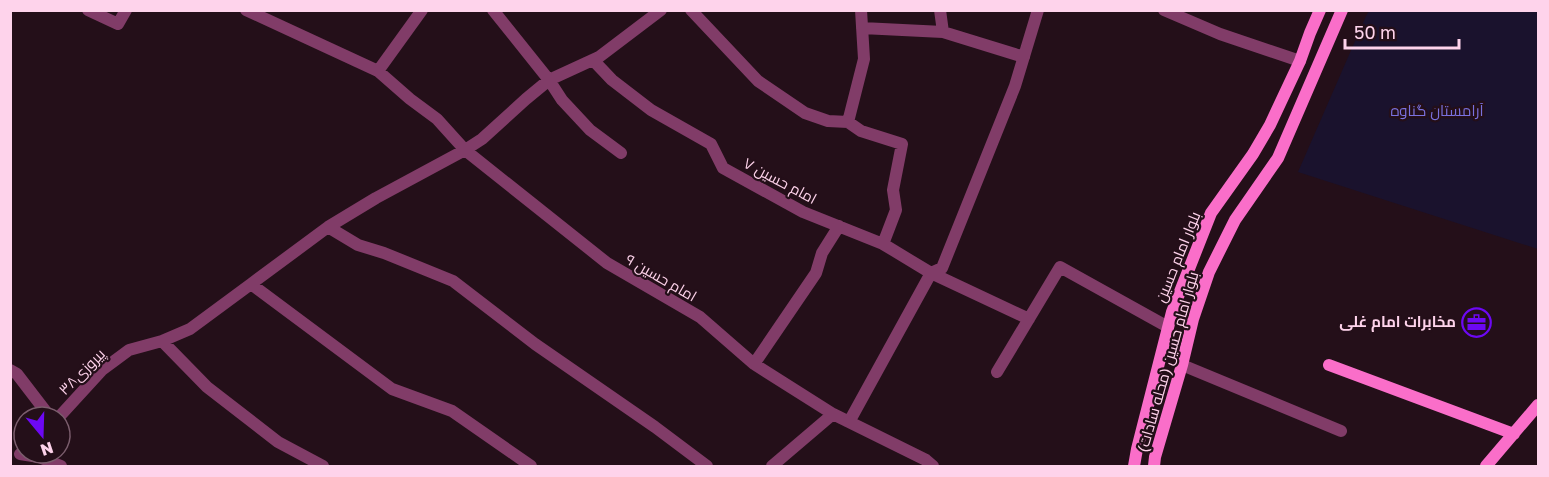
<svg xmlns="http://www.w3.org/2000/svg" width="1549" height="477" font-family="'Golos Text',Cairo,sans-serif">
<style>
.green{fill:#1a122d}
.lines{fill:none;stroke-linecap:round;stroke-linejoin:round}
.street{stroke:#813c68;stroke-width:12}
.secondary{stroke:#fa6ec9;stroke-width:12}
.labels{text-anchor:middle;stroke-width:4.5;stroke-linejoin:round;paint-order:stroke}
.park-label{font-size:15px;fill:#7a71df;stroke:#240f19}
.street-label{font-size:15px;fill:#fed3eb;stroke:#240f19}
.poi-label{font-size:15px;font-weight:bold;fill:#fed3eb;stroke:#240f19;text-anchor:end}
</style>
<rect width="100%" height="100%" fill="#240f19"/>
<!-- green -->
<path class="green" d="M 1369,11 L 1538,11 L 1538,249 L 1298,172 L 1366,16 Z"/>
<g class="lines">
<!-- street -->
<path class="street" d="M 88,10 L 118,24 L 126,10
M 246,10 L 378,71 L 410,99 L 437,119 L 465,150 L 607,263 L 700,317 L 754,364 L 833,414 L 926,460 L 933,466
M 493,10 L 549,80 L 562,100 L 590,130 L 621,153
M 691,10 L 758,81 L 805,113 L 828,121 L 848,122 L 861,131 L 902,144 L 893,190 L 896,210 L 883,244
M 940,10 L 943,32
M 1164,10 L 1220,34 L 1300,61
M 862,28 L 943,32 L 1024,57
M 593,60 L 612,80 L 651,110 L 711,144 L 723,168 L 803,212 L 883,244 L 931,273 L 1029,319
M 378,71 L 422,10
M 848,122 L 864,59 L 861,10
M 328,227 L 358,245 L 384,253 L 453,281 L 535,344 L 655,427 L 707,466
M 251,284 L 328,227 L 376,198 L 465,150 L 482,139 L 526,99 L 549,80 L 599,57 L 661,10
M 162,341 L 207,387 L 278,442 L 323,466
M 754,364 L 816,273 L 822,253 L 839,226
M 1182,365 L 1341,431
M 10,370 L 17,374 L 50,417
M 997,372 L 1060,267 L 1168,327
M 59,417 L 102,370 L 129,350 L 162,341 L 190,329 L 251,284 L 392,389 L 452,411 L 531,466
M 849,422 L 931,273 L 942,268 L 1015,86 L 1038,10
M 20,454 L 39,457 L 61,466
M 772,466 L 833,414"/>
<!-- secondary -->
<path class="secondary" d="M 1329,365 L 1514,434
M 1134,466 L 1137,449 L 1172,312 L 1211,213 L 1253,154 L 1270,125 L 1300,61 L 1310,33 L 1320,10
M 1154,466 L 1155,457 L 1182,365 L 1193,319 L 1209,272 L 1235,220 L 1278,158 L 1342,10
M 1486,466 L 1538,405"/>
</g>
<!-- icons -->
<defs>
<symbol id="office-ring" viewBox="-11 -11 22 22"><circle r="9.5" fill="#240f19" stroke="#6d08f4" stroke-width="1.5"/><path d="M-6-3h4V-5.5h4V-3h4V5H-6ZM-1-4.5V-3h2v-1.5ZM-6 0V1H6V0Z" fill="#6d08f4"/></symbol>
</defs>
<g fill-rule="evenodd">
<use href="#office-ring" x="1460" y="306" width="33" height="33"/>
</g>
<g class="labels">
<!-- park labels -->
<g class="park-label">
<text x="1437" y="116">آرامستان گناوه</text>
</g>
<!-- street labels -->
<g class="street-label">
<text transform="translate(780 181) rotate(28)" y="5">امام حسین ۷</text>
<text transform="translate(1178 257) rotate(-68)" y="5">بلوار امام حسین</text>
<text transform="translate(661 278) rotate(30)" y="5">امام حسین ۹</text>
<text transform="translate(1168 362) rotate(-74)" y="5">بلوار امام حسین (محله سادات)</text>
<text transform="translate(82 372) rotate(-45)" y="5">پیروزی۳۸</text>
</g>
<!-- poi labels -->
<g class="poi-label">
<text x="1456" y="327">مخابرات امام غلی</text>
</g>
</g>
<!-- border -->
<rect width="1549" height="477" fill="none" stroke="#fed3eb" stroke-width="24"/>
<!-- north arrow -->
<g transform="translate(42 435) rotate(161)"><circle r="28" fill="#240f19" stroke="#7b5d6d" stroke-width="1.5"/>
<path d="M0-4.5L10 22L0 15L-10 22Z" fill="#6d08f4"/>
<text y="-9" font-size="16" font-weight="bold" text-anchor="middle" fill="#fed3eb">N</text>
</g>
<!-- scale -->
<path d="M1345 39v9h114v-9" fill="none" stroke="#fed3eb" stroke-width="3"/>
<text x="1354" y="39" font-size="18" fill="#fed3eb" stroke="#240f19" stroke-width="4.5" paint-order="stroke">50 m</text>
</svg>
